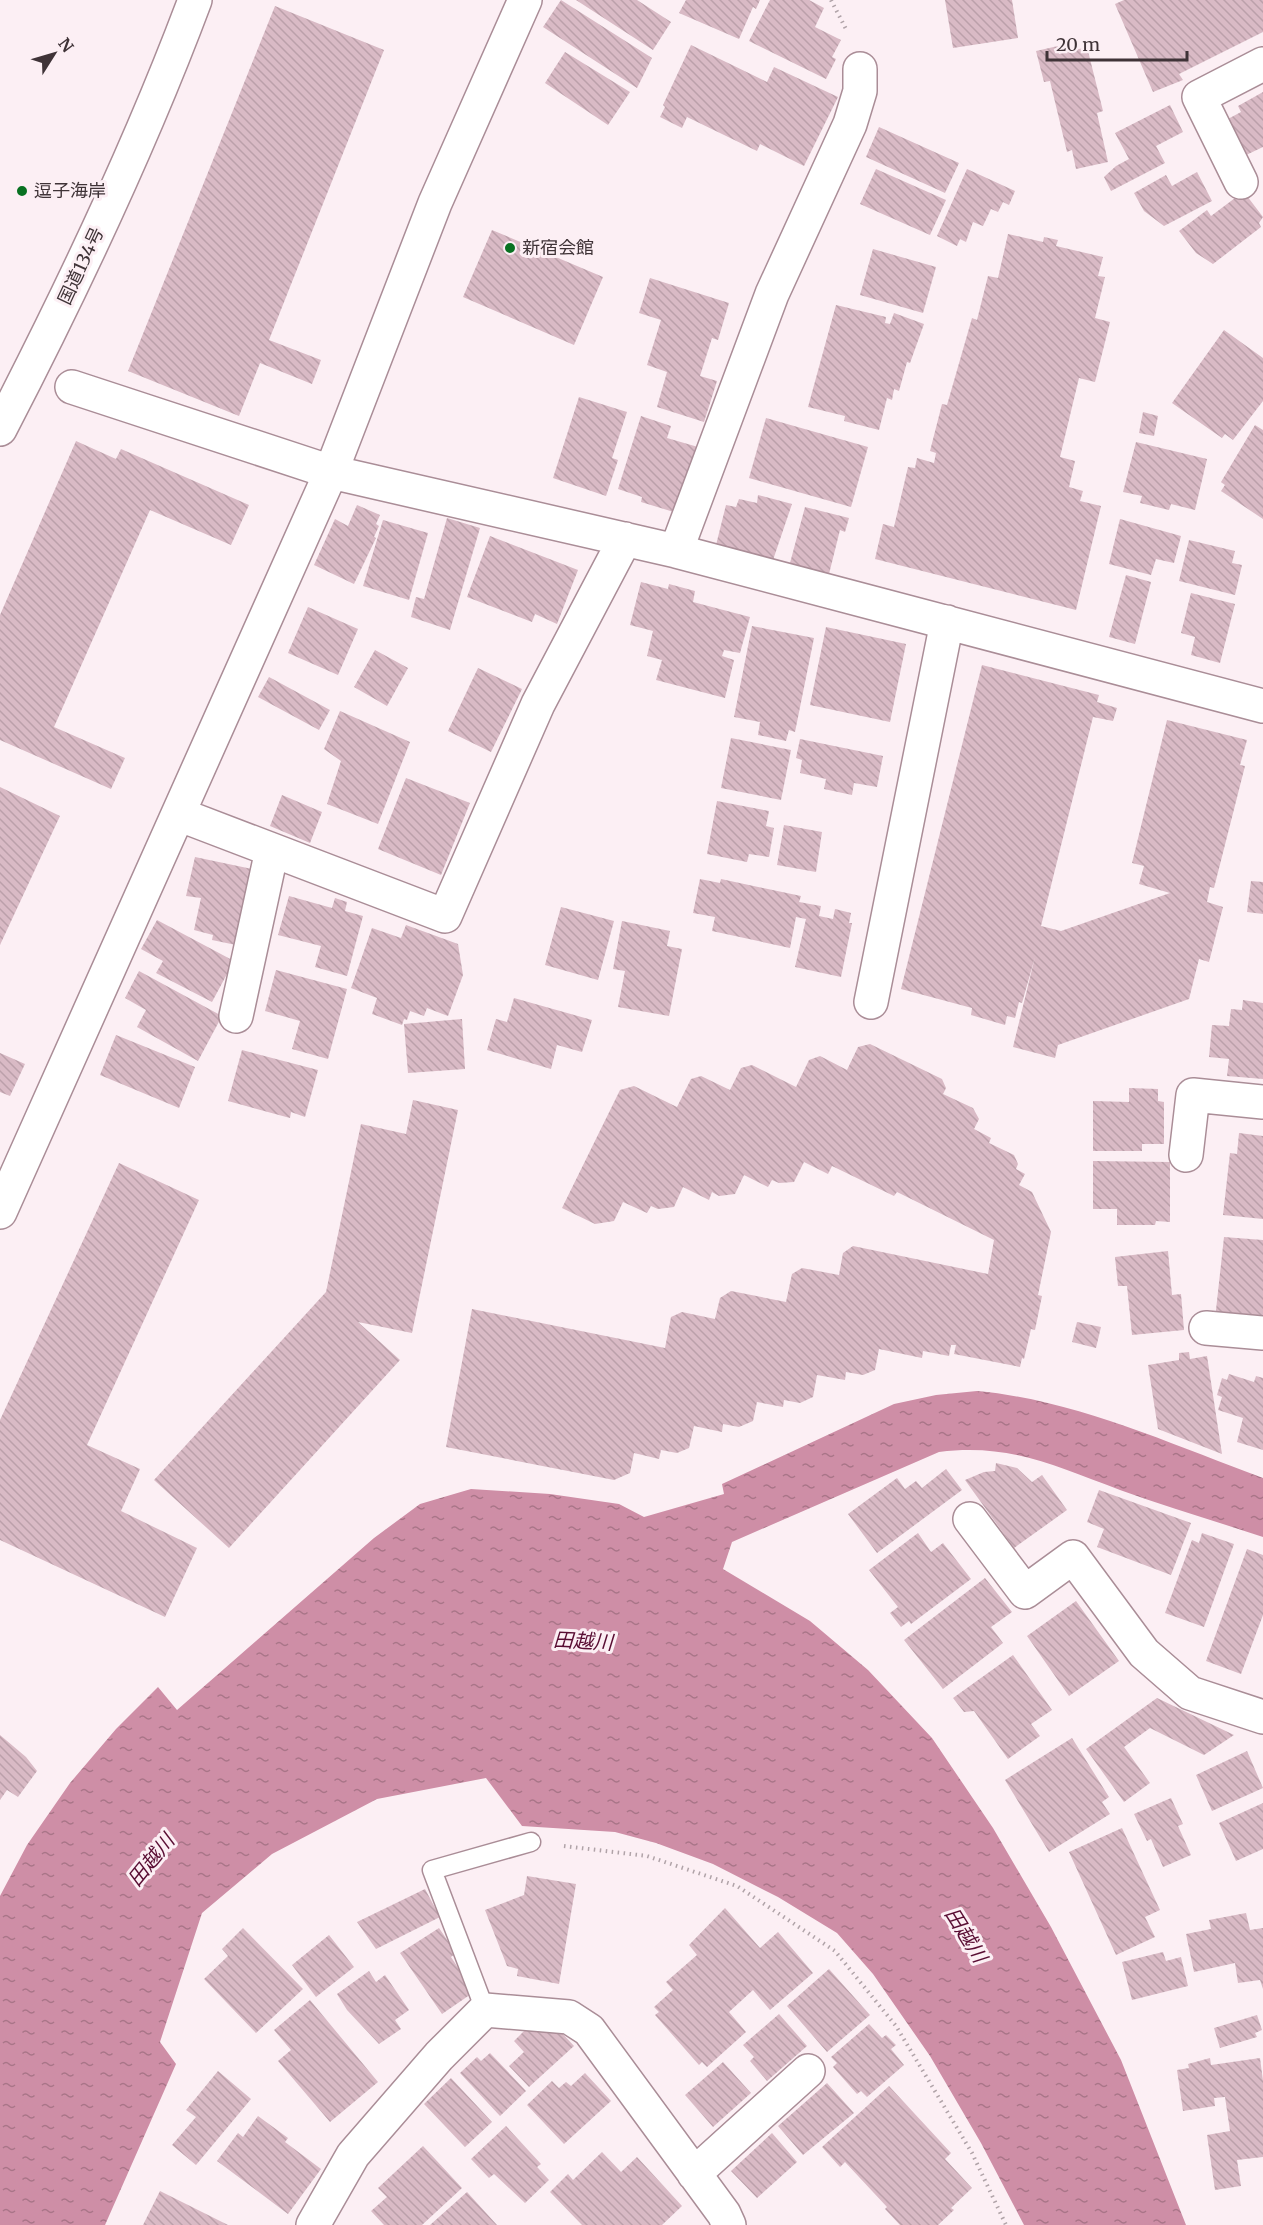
<svg xmlns="http://www.w3.org/2000/svg" width="1263" height="2225" font-family="Merriweather,'Noto Sans JP',serif">
<style>
.water{fill:url(#water-ripples)}
.building{fill:url(#building-back-hatch)}
.lines{fill:none;stroke-linecap:round;stroke-linejoin:round}
.service-casing{stroke:#aa8d97;stroke-width:21}
.minor-casing{stroke:#aa8d97;stroke-width:36}
.trunk-casing{stroke:#aa8d97;stroke-width:36}
.path{stroke:#b0a3a8;stroke-width:4;stroke-dasharray:1.5 4.5;stroke-linecap:butt}
.service{stroke:#fff;stroke-width:18}
.minor{stroke:#fff;stroke-width:33}
.trunk{stroke:#fff;stroke-width:33}
.poi-dot{fill:#087121;stroke:#fceff4;stroke-width:2}
.labels{text-anchor:middle;stroke-width:6;stroke-linejoin:round;paint-order:stroke}
.poi-label{font-size:18px;fill:#3f3337;stroke:#fceff4;text-anchor:start}
.street-label{font-size:18px;fill:#3f3337;stroke:#fceff4}
.water-label{font-size:20px;font-style:italic;fill:#590d33;stroke:#fceff4}
</style>
<defs>
<pattern id="water-ripples" width="26" height="14" patternUnits="userSpaceOnUse" patternTransform="scale(1.5)"><rect width="26" height="14" fill="#ce8ea6"/><path d="M2 4q2-2 4 0t4 0M15 11q2-2 4 0t4 0" fill="none" stroke="#a97588"/></pattern>
<pattern id="building-back-hatch" width="6" height="6" patternUnits="userSpaceOnUse" patternTransform="scale(1.5)"><rect width="6" height="6" fill="#d9bac5"/><path d="M-1 5l2 2M0 0l6 6M5-1l2 2" fill="none" stroke="#bba0aa"/></pattern>
</defs>
<rect width="100%" height="100%" fill="#fceff4"/>
<!-- water -->
<path class="water" d="M 977,1391 C 1076,1400 1170,1444 1263,1478 L 1263,1537 C 1215,1521 1167,1507 1120,1490 C 1055,1466 1010,1443 939,1452 L 732,1542 L 723,1569 L 810,1621 L 868,1670 L 932,1738 L 993,1828 L 1051,1927 L 1121,2060 L 1186,2225 L 1024,2225 L 981,2143 L 930,2056 L 873,1974 L 837,1933 L 778,1897 L 713,1864 L 656,1843 L 615,1832 L 522,1826 L 486,1778 L 377,1799 L 272,1854 L 202,1913 L 160,2042 L 176,2064 L 105,2225 L 0,2225 L 0,1896 L 27,1845 L 70,1783 L 116,1729 L 158,1687 L 177,1710 L 374,1538 L 420,1504 L 471,1489 L 550,1494 L 619,1504 L 644,1517 L 724,1494 L 722,1484 L 894,1404 L 936,1395 Z"/>
<!-- building -->
<path class="building" d="M 561,0 L 652,58 L 637,88 L 543,27 Z
M 576,0 L 637,0 L 671,22 L 653,50 Z
M 686,0 L 760,0 L 756,9 L 753,7 L 739,39 L 679,13 Z
M 770,0 L 809,0 L 824,8 L 815,27 L 841,40 L 832,57 L 836,59 L 826,79 L 749,41 Z
M 945,0 L 1012,0 L 1018,38 L 953,48 Z
M 1124,0 L 1263,0 L 1263,32 L 1179,74 L 1183,80 L 1153,92 L 1115,4 Z
M 275,6 L 384,50 L 269,340 L 321,360 L 312,384 L 260,363 L 239,416 L 128,371 Z
M 691,45 L 767,82 L 774,67 L 838,97 L 804,166 L 760,144 L 757,151 L 687,117 L 682,128 L 660,117 L 665,107 L 663,105 Z
M 1058,46 L 1059,54 L 1087,47 L 1103,111 L 1097,113 L 1108,162 L 1076,169 L 1072,150 L 1067,152 L 1050,81 L 1044,82 L 1036,51 Z
M 565,52 L 630,92 L 608,125 L 545,83 Z
M 1263,92 L 1263,147 L 1244,156 L 1226,120 L 1241,112 L 1238,106 Z
M 1170,105 L 1183,132 L 1156,146 L 1165,163 L 1111,191 L 1104,177 L 1116,166 L 1129,159 L 1115,133 Z
M 879,127 L 959,163 L 945,193 L 866,157 Z
M 876,169 L 946,200 L 930,235 L 860,204 Z
M 967,169 L 1015,191 L 1009,205 L 1003,202 L 998,212 L 991,209 L 983,226 L 973,222 L 966,242 L 960,239 L 957,246 L 937,236 Z
M 1197,172 L 1212,201 L 1164,226 L 1144,211 L 1134,193 L 1166,175 L 1172,186 Z
M 1239,195 L 1242,200 L 1247,196 L 1263,217 L 1259,223 L 1261,227 L 1213,264 L 1196,253 L 1179,231 L 1207,210 L 1211,216 Z
M 492,230 L 603,277 L 574,345 L 463,297 Z
M 1008,234 L 1043,242 L 1044,237 L 1058,240 L 1056,246 L 1103,257 L 1098,276 L 1105,277 L 1095,318 L 1110,322 L 1095,382 L 1079,378 L 1060,457 L 1075,461 L 1069,487 L 1083,491 L 1080,501 L 1101,506 L 1076,610 L 875,559 L 883,524 L 894,527 L 908,467 L 915,468 L 917,458 L 934,463 L 936,453 L 930,451 L 942,404 L 947,405 L 972,318 L 977,320 L 988,276 L 998,278 Z
M 873,249 L 936,267 L 923,313 L 860,295 Z
M 650,278 L 729,303 L 718,340 L 712,338 L 700,376 L 717,381 L 704,422 L 657,407 L 667,372 L 647,365 L 661,320 L 639,313 Z
M 836,305 L 886,317 L 885,323 L 890,324 L 894,313 L 924,324 L 910,363 L 907,362 L 899,391 L 894,389 L 892,400 L 887,398 L 879,430 L 844,421 L 845,416 L 808,407 Z
M 1224,330 L 1263,358 L 1263,401 L 1233,440 L 1225,434 L 1222,438 L 1172,403 Z
M 579,397 L 627,412 L 612,458 L 618,460 L 606,496 L 553,478 Z
M 1143,412 L 1158,416 L 1154,436 L 1139,433 Z
M 641,416 L 671,426 L 667,438 L 698,447 L 677,513 L 641,502 L 642,497 L 618,489 Z
M 766,418 L 868,447 L 851,507 L 749,478 Z
M 1255,425 L 1263,430 L 1263,519 L 1221,491 L 1225,485 L 1221,482 Z
M 76,441 L 116,459 L 121,449 L 249,505 L 231,545 L 150,510 L 54,727 L 125,758 L 111,789 L 0,740 L 0,615 Z
M 1136,442 L 1207,459 L 1195,510 L 1171,504 L 1169,510 L 1140,503 L 1142,496 L 1123,492 Z
M 758,495 L 792,504 L 773,560 L 716,545 L 726,505 L 736,507 L 739,499 L 757,503 Z
M 357,505 L 380,515 L 376,524 L 379,526 L 374,537 L 376,538 L 354,584 L 314,565 L 335,519 L 348,526 Z
M 805,507 L 849,518 L 845,532 L 840,530 L 829,574 L 790,563 Z
M 447,518 L 480,528 L 450,630 L 411,617 L 416,597 L 424,599 Z
M 1120,519 L 1181,536 L 1174,563 L 1156,559 L 1151,575 L 1109,564 Z
M 383,520 L 428,533 L 409,600 L 363,586 Z
M 490,536 L 578,570 L 557,624 L 535,614 L 532,622 L 467,597 Z
M 1189,540 L 1235,551 L 1232,563 L 1242,565 L 1235,595 L 1179,581 Z
M 1126,575 L 1151,582 L 1135,644 L 1109,637 Z
M 641,582 L 668,589 L 669,584 L 695,591 L 693,602 L 750,617 L 740,653 L 724,650 L 722,656 L 734,660 L 725,698 L 656,680 L 662,660 L 647,656 L 653,631 L 630,625 Z
M 1191,593 L 1235,604 L 1220,663 L 1191,655 L 1195,637 L 1181,633 Z
M 308,607 L 358,629 L 338,675 L 288,653 Z
M 752,626 L 814,638 L 795,732 L 789,730 L 786,741 L 758,735 L 760,722 L 734,717 Z
M 826,627 L 906,644 L 890,722 L 810,705 Z
M 375,650 L 408,668 L 387,706 L 354,687 Z
M 982,665 L 1099,695 L 1097,702 L 1117,708 L 1113,721 L 1093,717 L 1041,926 L 1061,931 L 1170,893 L 1139,884 L 1144,866 L 1132,863 L 1167,720 L 1247,740 L 1240,765 L 1245,766 L 1214,888 L 1210,887 L 1207,902 L 1223,907 L 1209,962 L 1199,959 L 1189,999 L 1058,1045 L 1055,1058 L 1013,1047 L 1035,957 L 1022,1003 L 1019,1002 L 1015,1018 L 1007,1016 L 1005,1025 L 971,1015 L 972,1008 L 901,989 Z
M 478,668 L 522,689 L 491,752 L 448,731 Z
M 269,677 L 330,710 L 319,730 L 258,697 Z
M 340,711 L 410,742 L 378,824 L 327,804 L 341,761 L 324,749 Z
M 731,738 L 791,750 L 781,800 L 721,788 Z
M 800,739 L 883,756 L 877,787 L 854,783 L 852,795 L 824,789 L 826,779 L 800,773 L 802,760 L 796,758 Z
M 406,778 L 470,803 L 441,875 L 378,849 Z
M 0,787 L 60,816 L 0,945 Z
M 282,795 L 322,812 L 310,843 L 270,826 Z
M 717,801 L 769,811 L 766,826 L 774,828 L 769,857 L 749,854 L 747,862 L 707,854 Z
M 784,825 L 822,832 L 816,872 L 777,865 Z
M 195,857 L 252,869 L 236,945 L 212,940 L 213,935 L 194,930 L 201,898 L 186,896 Z
M 700,879 L 720,883 L 721,879 L 801,896 L 799,902 L 821,906 L 819,916 L 833,919 L 835,909 L 851,913 L 849,923 L 852,923 L 841,977 L 795,967 L 806,919 L 796,917 L 790,948 L 712,931 L 715,917 L 693,913 Z
M 1251,881 L 1263,882 L 1263,914 L 1247,912 Z
M 289,896 L 332,908 L 335,898 L 347,902 L 345,911 L 363,916 L 347,976 L 315,967 L 321,946 L 278,935 Z
M 561,907 L 614,921 L 598,980 L 545,965 Z
M 157,920 L 234,961 L 212,1002 L 156,973 L 163,961 L 141,949 Z
M 622,921 L 670,931 L 667,946 L 682,949 L 669,1016 L 618,1007 L 625,971 L 613,969 Z
M 406,925 L 458,944 L 463,975 L 448,1016 L 427,1008 L 424,1016 L 410,1011 L 407,1020 L 404,1019 L 402,1025 L 372,1014 L 377,998 L 351,988 L 372,928 L 401,938 Z
M 276,970 L 347,989 L 328,1059 L 292,1049 L 300,1021 L 265,1011 Z
M 139,971 L 222,1016 L 198,1061 L 137,1027 L 146,1010 L 125,998 Z
M 514,998 L 592,1020 L 582,1052 L 557,1045 L 551,1069 L 487,1050 L 496,1019 L 507,1022 Z
M 1243,1000 L 1263,1003 L 1263,1079 L 1227,1076 L 1229,1059 L 1209,1057 L 1212,1025 L 1229,1026 L 1231,1009 L 1242,1010 Z
M 462,1019 L 465,1069 L 408,1073 L 404,1024 Z
M 116,1035 L 195,1067 L 179,1108 L 100,1075 Z
M 870,1044 L 942,1079 L 946,1088 L 943,1094 L 973,1108 L 979,1119 L 974,1129 L 991,1138 L 989,1143 L 1014,1155 L 1018,1164 L 1016,1169 L 1025,1174 L 1019,1185 L 1032,1192 L 1051,1232 L 1038,1295 L 1042,1296 L 1035,1330 L 1031,1329 L 1024,1359 L 1022,1358 L 1020,1367 L 954,1354 L 956,1345 L 951,1345 L 949,1356 L 923,1351 L 922,1358 L 879,1349 L 875,1370 L 863,1375 L 846,1372 L 845,1380 L 817,1375 L 813,1397 L 800,1403 L 784,1400 L 783,1407 L 757,1402 L 753,1421 L 739,1427 L 723,1424 L 722,1432 L 694,1426 L 689,1448 L 677,1453 L 661,1450 L 659,1459 L 634,1453 L 630,1473 L 614,1480 L 446,1447 L 472,1309 L 665,1348 L 671,1317 L 682,1312 L 715,1319 L 720,1298 L 731,1291 L 786,1302 L 792,1274 L 802,1268 L 839,1275 L 843,1253 L 853,1246 L 988,1274 L 994,1240 L 897,1192 L 894,1196 L 832,1166 L 828,1174 L 804,1162 L 794,1182 L 779,1183 L 772,1180 L 768,1187 L 744,1175 L 735,1194 L 719,1196 L 712,1192 L 709,1200 L 683,1187 L 674,1207 L 658,1209 L 651,1206 L 647,1213 L 623,1202 L 614,1221 L 595,1224 L 562,1208 L 620,1090 L 634,1086 L 677,1107 L 691,1079 L 701,1076 L 730,1090 L 741,1068 L 752,1065 L 796,1087 L 809,1060 L 820,1056 L 847,1070 L 858,1047 Z
M 242,1050 L 318,1070 L 305,1117 L 291,1112 L 290,1118 L 228,1101 Z
M 0,1053 L 25,1064 L 10,1096 L 0,1092 Z
M 1129,1088 L 1158,1089 L 1158,1101 L 1164,1102 L 1164,1144 L 1142,1144 L 1142,1151 L 1093,1151 L 1093,1101 L 1129,1102 Z
M 413,1100 L 458,1110 L 412,1333 L 358,1322 L 400,1360 L 229,1548 L 154,1480 L 326,1292 L 361,1124 L 406,1134 Z
M 1239,1133 L 1263,1136 L 1263,1219 L 1223,1215 L 1230,1153 L 1237,1154 Z
M 1093,1161 L 1170,1162 L 1170,1222 L 1156,1221 L 1155,1225 L 1117,1225 L 1117,1209 L 1093,1209 Z
M 119,1163 L 199,1200 L 87,1445 L 140,1469 L 121,1511 L 197,1548 L 165,1617 L 0,1540 L 0,1420 Z
M 1224,1237 L 1263,1240 L 1263,1324 L 1215,1319 Z
M 1168,1251 L 1172,1295 L 1181,1294 L 1184,1330 L 1132,1335 L 1127,1286 L 1118,1286 L 1115,1257 Z
M 1077,1322 L 1101,1327 L 1096,1348 L 1072,1342 Z
M 1189,1352 L 1190,1359 L 1207,1356 L 1222,1454 L 1158,1429 L 1148,1365 L 1179,1360 L 1179,1353 Z
M 1229,1374 L 1254,1382 L 1256,1376 L 1263,1378 L 1263,1450 L 1237,1442 L 1243,1418 L 1218,1410 L 1222,1397 L 1217,1395 L 1222,1378 L 1227,1380 Z
M 996,1463 L 1017,1468 L 1032,1482 L 1042,1475 L 1067,1510 L 1014,1548 L 965,1480 L 984,1472 L 995,1471 Z
M 946,1469 L 962,1490 L 877,1553 L 848,1514 L 897,1478 L 905,1489 L 916,1481 L 922,1488 Z
M 1099,1490 L 1191,1523 L 1171,1575 L 1097,1547 L 1104,1529 L 1087,1522 Z
M 918,1533 L 931,1552 L 943,1543 L 971,1579 L 911,1624 L 909,1621 L 901,1627 L 890,1613 L 898,1607 L 869,1570 Z
M 1202,1533 L 1234,1544 L 1204,1627 L 1165,1613 L 1192,1540 L 1199,1543 Z
M 1247,1549 L 1263,1555 L 1263,1615 L 1241,1674 L 1206,1661 Z
M 985,1578 L 1012,1612 L 991,1627 L 1003,1643 L 943,1689 L 904,1640 Z
M 1076,1601 L 1119,1661 L 1069,1696 L 1027,1636 Z
M 1013,1655 L 1052,1710 L 1031,1724 L 1040,1736 L 1008,1759 L 974,1711 L 964,1712 L 953,1698 Z
M 1157,1698 L 1234,1735 L 1204,1755 L 1150,1728 L 1124,1747 L 1150,1783 L 1124,1802 L 1086,1749 Z
M 0,1735 L 26,1757 L 37,1771 L 18,1797 L 7,1790 L 0,1800 Z
M 1072,1738 L 1109,1797 L 1102,1802 L 1110,1814 L 1049,1852 L 1005,1780 Z
M 1247,1751 L 1263,1788 L 1212,1811 L 1196,1775 Z
M 1171,1798 L 1183,1824 L 1178,1826 L 1191,1855 L 1163,1867 L 1151,1839 L 1147,1841 L 1134,1814 Z
M 1263,1803 L 1263,1849 L 1236,1861 L 1219,1823 Z
M 1122,1828 L 1160,1910 L 1145,1917 L 1155,1937 L 1116,1955 L 1069,1852 Z
M 527,1876 L 576,1884 L 559,1984 L 517,1976 L 518,1969 L 507,1966 L 485,1910 L 524,1895 Z
M 425,1889 L 440,1917 L 376,1949 L 357,1922 Z
M 725,1908 L 760,1948 L 778,1932 L 813,1973 L 770,2010 L 753,1990 L 729,2012 L 746,2032 L 707,2067 L 702,2062 L 699,2065 L 655,2015 L 659,2012 L 654,2007 L 673,1990 L 666,1982 L 697,1955 L 689,1945 Z
M 1246,1913 L 1250,1930 L 1263,1928 L 1263,1989 L 1260,1980 L 1238,1983 L 1235,1963 L 1194,1972 L 1186,1934 L 1211,1929 L 1209,1920 Z
M 243,1928 L 303,1989 L 256,2033 L 204,1979 L 228,1956 L 222,1949 Z
M 439,1928 L 456,1953 L 451,1957 L 474,1992 L 442,2014 L 400,1953 Z
M 329,1935 L 354,1967 L 316,1997 L 292,1965 Z
M 1163,1952 L 1166,1961 L 1181,1957 L 1188,1986 L 1132,2000 L 1122,1962 Z
M 829,1969 L 870,2015 L 827,2052 L 787,2006 Z
M 369,1971 L 376,1982 L 385,1975 L 409,2010 L 395,2020 L 401,2029 L 379,2044 L 347,2010 L 337,1994 Z
M 310,2000 L 378,2082 L 330,2122 L 278,2061 L 291,2050 L 274,2030 Z
M 779,2014 L 807,2046 L 767,2081 L 750,2061 L 754,2057 L 743,2045 Z
M 1257,2015 L 1262,2030 L 1255,2033 L 1257,2037 L 1220,2048 L 1214,2028 Z
M 869,2024 L 882,2038 L 886,2035 L 896,2045 L 891,2049 L 904,2065 L 867,2097 L 861,2091 L 857,2094 L 833,2067 L 837,2063 L 831,2057 Z
M 525,2030 L 560,2031 L 574,2046 L 529,2087 L 509,2066 L 524,2052 L 514,2041 Z
M 490,2053 L 526,2091 L 500,2116 L 460,2073 L 477,2057 L 481,2061 Z
M 1210,2058 L 1211,2065 L 1260,2058 L 1263,2081 L 1263,2157 L 1237,2160 L 1241,2186 L 1215,2190 L 1207,2135 L 1230,2131 L 1225,2097 L 1214,2098 L 1215,2106 L 1183,2111 L 1177,2070 L 1189,2068 L 1188,2064 Z
M 723,2062 L 751,2093 L 713,2127 L 685,2095 Z
M 218,2071 L 251,2099 L 196,2165 L 172,2145 L 196,2117 L 186,2110 Z
M 585,2073 L 611,2101 L 564,2144 L 527,2105 L 552,2081 L 559,2088 L 566,2082 L 571,2086 Z
M 451,2078 L 492,2122 L 465,2147 L 424,2104 Z
M 827,2083 L 854,2113 L 803,2155 L 778,2126 Z
M 889,2086 L 951,2153 L 945,2159 L 972,2188 L 951,2208 L 954,2210 L 938,2225 L 900,2225 L 885,2209 L 887,2207 L 845,2162 L 840,2167 L 822,2147 Z
M 258,2116 L 288,2138 L 285,2142 L 321,2169 L 288,2214 L 217,2161 L 238,2133 L 243,2137 Z
M 506,2126 L 541,2164 L 537,2167 L 549,2180 L 525,2203 L 494,2174 L 489,2178 L 471,2159 Z
M 772,2133 L 797,2162 L 757,2198 L 731,2171 Z
M 423,2146 L 462,2188 L 422,2225 L 384,2225 L 371,2211 L 387,2197 L 378,2188 Z
M 602,2152 L 621,2172 L 637,2157 L 682,2206 L 662,2225 L 582,2225 L 550,2192 L 568,2174 L 573,2180 Z
M 160,2191 L 228,2225 L 143,2225 Z
M 467,2192 L 497,2225 L 430,2225 Z"/>
<g class="lines">
<defs>
<path id="service" d="M 485,2010 L 432,1870 L 531,1842"/>
<path id="minor" d="M 1241,182 L 1199,97 L 1263,64
M 72,387 L 331,472 L 676,551 L 1263,706
M 676,551 L 772,294 L 850,124 L 860,91 L 860,69
M 178,814 L 445,916 L 538,704 L 625,539
M 871,1002 L 947,622
M 236,1016 L 272,850
M 1186,1155 L 1193,1095 L 1263,1102
M 0,1212 L 331,472 L 435,203 L 525,0
M 1206,1328 L 1263,1333
M 970,1519 L 1025,1592 L 1073,1557 L 1144,1653 L 1190,1693 L 1263,1717
M 694,2174 L 808,2071
M 313,2225 L 353,2155 L 439,2056 L 485,2010 L 569,2017 L 589,2030 L 724,2214 L 729,2225"/>
<path id="trunk" d="M 0,429 C 72,290 140,147 195,0"/>
</defs>
<!-- service casing -->
<use href="#service" class="service-casing"/>
<!-- minor casing -->
<use href="#minor" class="minor-casing"/>
<!-- trunk casing -->
<use href="#trunk" class="trunk-casing"/>
<!-- path -->
<path class="path" d="M 831,0 L 847,31
M 564,1846 L 647,1856 L 737,1886 L 835,1951 L 896,2026 L 972,2153 L 1006,2225"/>
<!-- service -->
<use href="#service" class="service"/>
<!-- minor -->
<use href="#minor" class="minor"/>
<!-- trunk -->
<use href="#trunk" class="trunk"/>
</g>
<!-- markers -->
<g class="poi-dot">
<circle cx="22" cy="191" r="6"/>
<circle cx="510" cy="248" r="6"/>
</g>
<g class="labels">
<!-- poi labels -->
<g class="poi-label">
<text x="34" y="197">逗子海岸</text>
<text x="522" y="254">新宿会館</text>
</g>
<!-- street labels -->
<g class="street-label">
<text transform="translate(81 266) rotate(-65)" y="6">国道134号</text>
</g>
<!-- water labels -->
<g class="water-label">
<text transform="translate(583 1641) rotate(3)" y="7">田越川</text>
<text transform="translate(151 1860) rotate(-51)" y="7">田越川</text>
<text transform="translate(966 1935) rotate(58)" y="7">田越川</text>
</g>
</g>
<!-- north arrow -->
<g transform="translate(54 54) rotate(53)" stroke="#fceff4" stroke-width="4.5" paint-order="stroke">
<path d="M0-4.5L10 22L0 15L-10 22Z" fill="#3f3337"/>
<text y="-9" font-size="16" font-weight="bold" text-anchor="middle" fill="#3f3337">N</text>
</g>
<!-- scale -->
<path d="M1047 51v9h140v-9" fill="none" stroke="#3f3337" stroke-width="3"/>
<text x="1056" y="51" font-size="18" fill="#3f3337" stroke="#fceff4" stroke-width="4.5" paint-order="stroke">20 m</text>
</svg>
